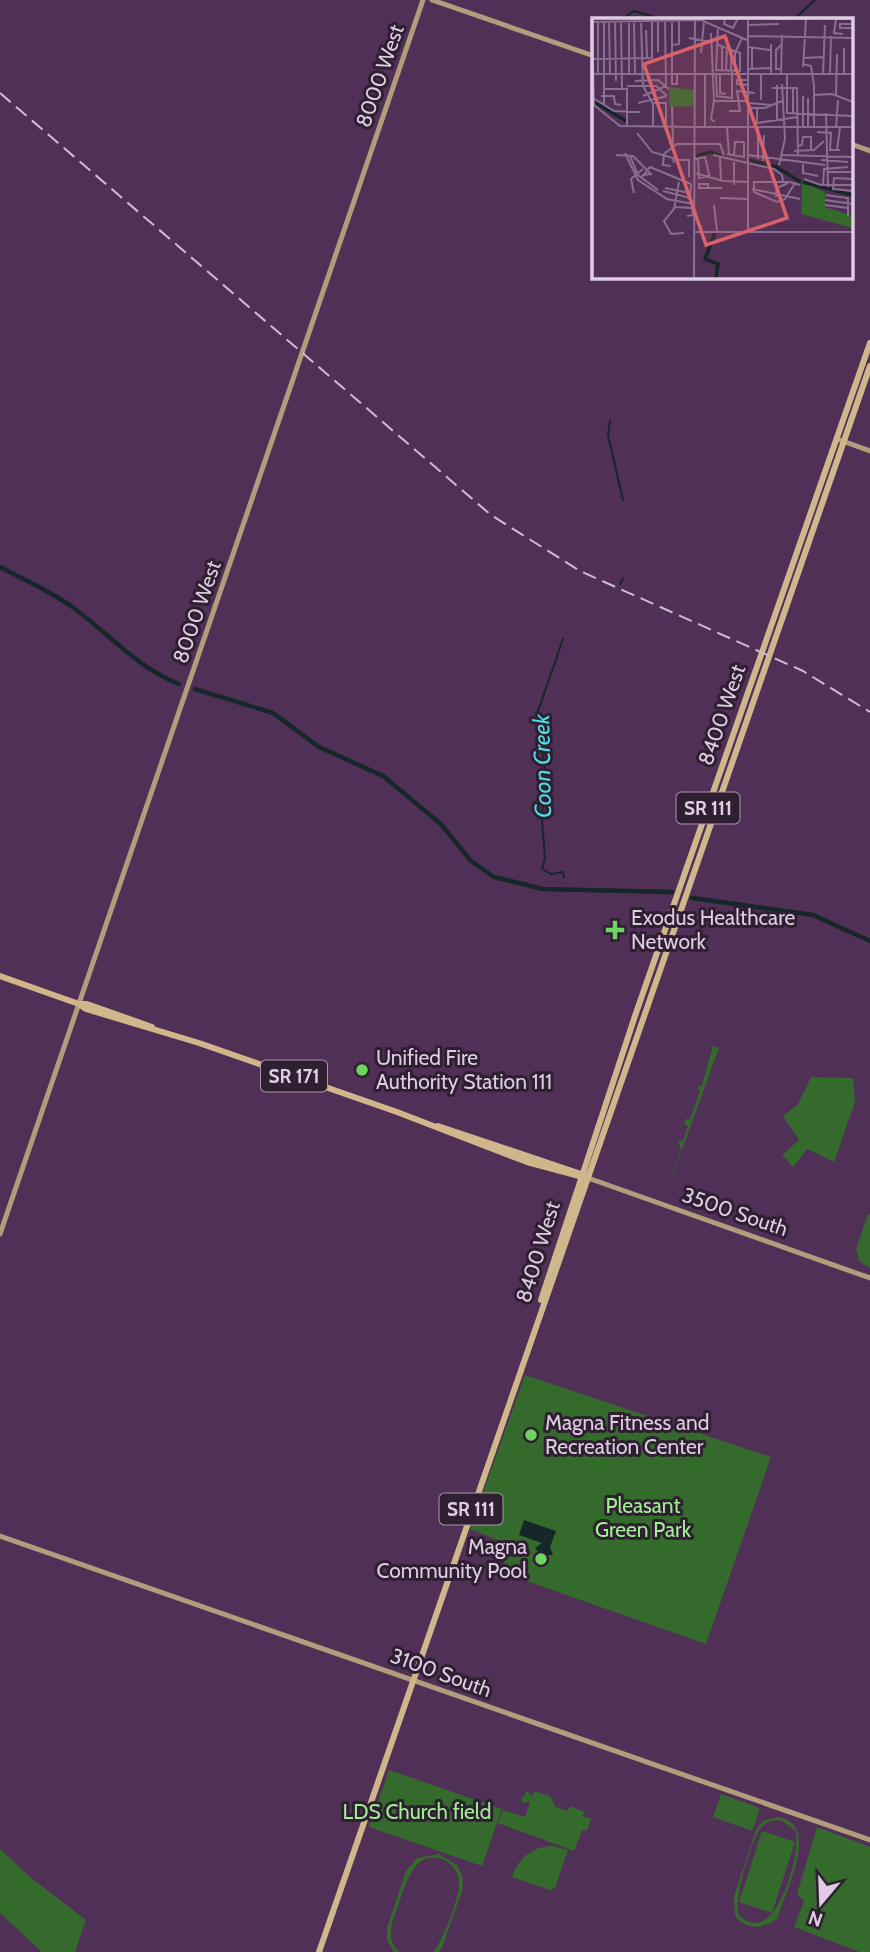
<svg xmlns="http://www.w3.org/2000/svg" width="870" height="1952" font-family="Cabin,sans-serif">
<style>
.green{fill:#346a2b;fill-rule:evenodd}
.water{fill:#152728}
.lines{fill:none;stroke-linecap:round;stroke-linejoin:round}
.stream{stroke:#152728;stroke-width:2}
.canal{stroke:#152728;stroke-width:4.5}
.secondary{stroke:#b19d7b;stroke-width:5}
.primary{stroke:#d0b78b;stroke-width:6}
.rail{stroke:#d0bbd4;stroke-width:2;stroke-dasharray:14 7;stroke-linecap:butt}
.poi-dot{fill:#6fd360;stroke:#2e1f31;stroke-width:2.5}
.labels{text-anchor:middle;stroke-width:6;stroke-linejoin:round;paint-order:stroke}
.shield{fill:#2e1f31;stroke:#aa97ae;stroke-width:2}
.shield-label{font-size:19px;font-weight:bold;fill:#dfcbe3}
.street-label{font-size:21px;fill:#dfcbe3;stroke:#2e1f31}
.poi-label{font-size:21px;fill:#dfcbe3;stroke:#2e1f31;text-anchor:start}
.park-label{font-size:21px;fill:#9ff192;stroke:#2e1f31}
.water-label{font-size:23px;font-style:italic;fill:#50dee6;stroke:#2e1f31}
.inset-river{fill:none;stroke:#152728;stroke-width:3.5}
.inset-road{fill:none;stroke:#8a6e8f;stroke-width:2}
.view{fill:#d96169;fill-opacity:0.15;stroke:#d96169;stroke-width:3.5}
.inset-edge{fill:none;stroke:#dfcbe3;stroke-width:3.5}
</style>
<rect width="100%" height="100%" fill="#513057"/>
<!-- green -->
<path class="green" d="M 713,1046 L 719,1048 L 664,1199 L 681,1150 L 678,1141 L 683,1141 L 688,1126 L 684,1124 L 686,1119 L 690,1119 L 700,1091 L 697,1088 L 702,1085 Z
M 811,1077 L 853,1078 L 855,1102 L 834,1162 L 807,1149 L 793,1167 L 782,1155 L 799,1140 L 783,1116 L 798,1104 Z
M 868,1214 L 870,1215 L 870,1268 L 859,1261 L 856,1249 Z
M 525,1375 L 771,1457 L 706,1644 L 501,1572 L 510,1545 L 470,1529 Z
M 389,1770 L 502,1809 L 482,1866 L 369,1827 Z
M 527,1791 L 532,1796 L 534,1791 L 550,1796 L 556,1807 L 567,1811 L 570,1806 L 585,1812 L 582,1816 L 591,1819 L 587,1831 L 582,1830 L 574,1851 L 498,1823 L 503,1810 L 525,1817 L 530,1801 L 523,1803 L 521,1799 Z
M 721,1794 L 760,1808 L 752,1831 L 713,1817 Z
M 777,1817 C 822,1823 785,1893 777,1919 C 762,1928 747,1932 735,1915 L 734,1896 L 756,1830 L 763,1821 ZM 780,1820 L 795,1830 C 803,1848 776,1952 739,1915 C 733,1900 751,1842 760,1829 C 765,1822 772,1820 780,1820 Z
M 817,1827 L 870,1847 L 870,1952 L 860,1952 L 794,1927 L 804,1901 L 797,1894 Z
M 762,1831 L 795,1842 L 772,1913 L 739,1902 Z
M 552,1846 L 568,1850 L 555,1888 L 550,1890 L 512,1877 C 519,1858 531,1847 552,1846 Z
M 0,1849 L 30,1877 L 86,1920 L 75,1952 L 42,1952 L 0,1913 Z
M 439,1854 L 457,1865 L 462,1876 L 463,1888 L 443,1945 L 439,1952 L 433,1952 C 443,1941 460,1896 459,1882 C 459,1873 454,1868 448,1862 C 418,1846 408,1877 400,1900 C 397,1910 391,1921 391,1932 C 390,1940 394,1946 399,1952 L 394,1952 L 387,1940 L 387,1928 L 406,1871 L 417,1858 Z"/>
<!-- water -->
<path class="water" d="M 524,1520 L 556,1531 L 550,1547 L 553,1555 L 541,1555 L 535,1548 L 542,1543 L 519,1535 Z"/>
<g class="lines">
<!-- stream -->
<path class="stream" d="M 622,19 L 634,11 L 661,19
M 794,19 L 815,0
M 610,421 L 608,435 L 623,500
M 620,584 L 623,578
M 563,639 L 537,714 L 545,771 L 542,821 L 545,858 L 542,869 L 551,874 L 563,872 L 564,877"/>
<!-- canal -->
<path class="canal" d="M 0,567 C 25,580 52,592 75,609 C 110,635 138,668 179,684
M 195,689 L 273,713 L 319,747 L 383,776 L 441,824 L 471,861 L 494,877 L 543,889 L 672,892
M 692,898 L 813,915 L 870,941"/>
<!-- secondary -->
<path class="secondary" d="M 432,0 L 594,56
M 851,144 L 870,151
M 837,439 L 870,451
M 588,1178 L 870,1278
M 0,1234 L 423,0
M 0,1536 L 870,1840"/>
<!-- primary -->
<path class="primary" d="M 0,976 L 79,1004 L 86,1009 L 199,1043 L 397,1112 L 527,1162 L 583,1177
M 80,1004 L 87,1004 L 152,1027
M 438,1126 L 584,1175
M 541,1300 L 636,1013 L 870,343
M 319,1952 L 870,366"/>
<!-- rail -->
<path class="rail" d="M 0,93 L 491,515 L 580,571 L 803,671 L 870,712"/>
</g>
<!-- markers -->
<g class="poi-dot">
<path d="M611.5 919.5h7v7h7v7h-7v7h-7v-7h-7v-7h7z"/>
<circle cx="362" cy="1070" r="7"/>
<circle cx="531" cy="1435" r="7"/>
<circle cx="541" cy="1559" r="7"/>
</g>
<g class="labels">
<!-- shield labels -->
<g class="shield">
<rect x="676.5" y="792.5" width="63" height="31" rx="5"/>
<rect x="261" y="1060.5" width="66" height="31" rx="5"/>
<rect x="439.5" y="1493.5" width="63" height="31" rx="5"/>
</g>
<g class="shield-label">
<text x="708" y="815">SR 111</text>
<text x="294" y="1083">SR 171</text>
<text x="471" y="1516">SR 111</text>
</g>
<!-- street labels -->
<g class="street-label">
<text transform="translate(380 76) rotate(-71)" y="7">8000 West</text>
<text transform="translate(197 612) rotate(-71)" y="7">8000 West</text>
<text transform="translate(722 715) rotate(-71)" y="7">8400 West</text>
<text transform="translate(735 1212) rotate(19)" y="7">3500 South</text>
<text transform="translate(538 1252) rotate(-73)" y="7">8400 West</text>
<text transform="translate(441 1673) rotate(20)" y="7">3100 South</text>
</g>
<!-- poi labels -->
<g class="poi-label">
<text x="631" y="925">Exodus Healthcare<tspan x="631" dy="24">Network</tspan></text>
<text x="376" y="1065">Unified Fire<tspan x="376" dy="24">Authority Station 111</tspan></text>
<text x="545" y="1430">Magna Fitness and<tspan x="545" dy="24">Recreation Center</tspan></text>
<text x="527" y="1554" text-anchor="end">Magna<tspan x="527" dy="24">Community Pool</tspan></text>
</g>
<!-- park labels -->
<g class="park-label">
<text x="643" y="1513">Pleasant<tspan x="643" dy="24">Green Park</tspan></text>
<text x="417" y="1819">LDS Church field</text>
</g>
<!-- water labels -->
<g class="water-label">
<text transform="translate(542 766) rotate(-91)" y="8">Coon Creek</text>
</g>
</g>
<!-- overview -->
<g transform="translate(592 18)">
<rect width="261" height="261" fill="#513057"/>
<path d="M 77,69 L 102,72 L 102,88 L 77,89 ZM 210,164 L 233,174 L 233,189 L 261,198 L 261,210 L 209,196 Z" fill="#346a2b"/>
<path class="inset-river" d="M 1,83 L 34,103M 104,138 L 119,134 L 129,138M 157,142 L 184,149 L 209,164M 211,164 L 260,177M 123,215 L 113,241 L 126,246 L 124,260"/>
<path class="inset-road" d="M 133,0 L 132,6 L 141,10 L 146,0M 156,0 L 156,213M 228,0 L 261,1M 178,1 L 219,1M 244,1 L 242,15 L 251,16M 37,3 L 37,56M 42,3 L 43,56M 49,3 L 51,68 L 61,86 L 61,108M 66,3 L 66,34M 80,3 L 80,66 L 85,66 L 85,57M 0,4 L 2,87 L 28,108 L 102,109M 0,4 L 109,2 L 155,22M 6,4 L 6,56M 17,4 L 18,56M 23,4 L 24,63M 29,4 L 30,71M 261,6 L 248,6 L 248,10 L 261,10M 156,7 L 187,6M 54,12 L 55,40M 119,15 L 122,83M 156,18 L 261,20M 97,20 L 119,24M 179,26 L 179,56M 80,27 L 87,26 L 87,2M 126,27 L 148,35 L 148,53 L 124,52 L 126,9M 130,28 L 130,53M 156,29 L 178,32M 160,29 L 160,51M 252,30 L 252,56M 109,35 L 112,3M 211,40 L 232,39M 1,41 L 60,40 L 60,0M 211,46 L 219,48 L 222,67 L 222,109M 211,49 L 214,1M 156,51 L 178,50M 189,51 L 184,51 L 184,32 L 190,26M 134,53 L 135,29M 139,53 L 139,31M 143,53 L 143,35 L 150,20M 1,56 L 261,56M 189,56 L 190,17M 195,56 L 195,96M 231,56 L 233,7M 238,56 L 239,18M 113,57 L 113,109M 124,57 L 125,78 L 140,80 L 140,54M 128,57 L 128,75 L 134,76M 156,62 L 145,62 L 145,66 L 156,67M 43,63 L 66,62 L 77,71M 185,67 L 185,103M 35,68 L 64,68 L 75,78M 180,70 L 205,70 L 206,138M 201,70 L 201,95M 12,71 L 35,71 L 35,108M 222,77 L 240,76 L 261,84M 9,78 L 22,78 L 23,86 L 29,87M 51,78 L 74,68 L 73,3M 244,79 L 245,36M 1,80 L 22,93 L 48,94M 169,82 L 169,56M 122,83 L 156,83M 122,83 L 119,101 L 123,104M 46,85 L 75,78M 61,85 L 74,85 L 74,108M 156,85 L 180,87M 12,86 L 12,4M 80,88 L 81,127M 156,90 L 173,90 L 190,83M 165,90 L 165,105 L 206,99M 137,93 L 148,93 L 145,73 L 163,75M 195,95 L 261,98M 234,95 L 236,169M 103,109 L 148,109M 135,109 L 137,136M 148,109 L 261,109M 166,109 L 166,141M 211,109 L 211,78M 216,109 L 216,80M 244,109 L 246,82M 225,114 L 239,115 L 238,132 L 248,132M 45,115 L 60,134 L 81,140 L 82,145M 206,128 L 210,127 L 211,119 L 219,119 L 219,133M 245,132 L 248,109M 202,133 L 222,132 L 232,123M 33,135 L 46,162 L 75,181 L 101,186M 135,136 L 152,139 L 152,124M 24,137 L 41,138 L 59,156 L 52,157M 121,137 L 182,151 L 190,157 L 191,164M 142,137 L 143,124 L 152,124M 156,137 L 233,147M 190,137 L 261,139M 38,138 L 46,157 L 66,172M 128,140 L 129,163M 103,141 L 113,139 L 118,160M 106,141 L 107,160 L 117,158M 83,142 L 97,142 L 97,159M 229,142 L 256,144M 171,143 L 172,117M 211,143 L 211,155 L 226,158M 142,144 L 142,167M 187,147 L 193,121 L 190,66M 79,148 L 71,147 L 72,136 L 85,126 L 128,126 L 132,137M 236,154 L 261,154M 103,155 L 131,163 L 156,164M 49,160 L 58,149 L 99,166M 212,161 L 229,167 L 261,167M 261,161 L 242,160 L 241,171 L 261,173M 87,164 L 82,191 L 72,203 L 79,216 L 92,215M 203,165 L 193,181 L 185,184 L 162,174 L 162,164 L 198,164 L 208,167M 231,167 L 232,151 L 256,149M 73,170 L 98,175M 116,170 L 116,166 L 107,166 L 107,170 L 130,170M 160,171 L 208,181M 71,173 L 98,180 L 99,166M 42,175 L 39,161 L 51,151M 234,177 L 256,180 L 256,198M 184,179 L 185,170 L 196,165M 128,180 L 156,181M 233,182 L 261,186M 122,187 L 125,213M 233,187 L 256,190M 83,189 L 100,190 L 101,197 L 95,198M 102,214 L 261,214M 102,260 L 103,0"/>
<path class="view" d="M 133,18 L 195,200 L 114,227 L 52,46 Z"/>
<rect width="261" height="261" class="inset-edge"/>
</g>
<!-- north arrow -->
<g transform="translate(821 1903) rotate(199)" stroke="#2e1f31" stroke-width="5" paint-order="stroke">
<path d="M0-5L12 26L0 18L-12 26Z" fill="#dfcbe3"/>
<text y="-10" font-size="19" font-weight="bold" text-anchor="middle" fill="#dfcbe3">N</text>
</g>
</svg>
